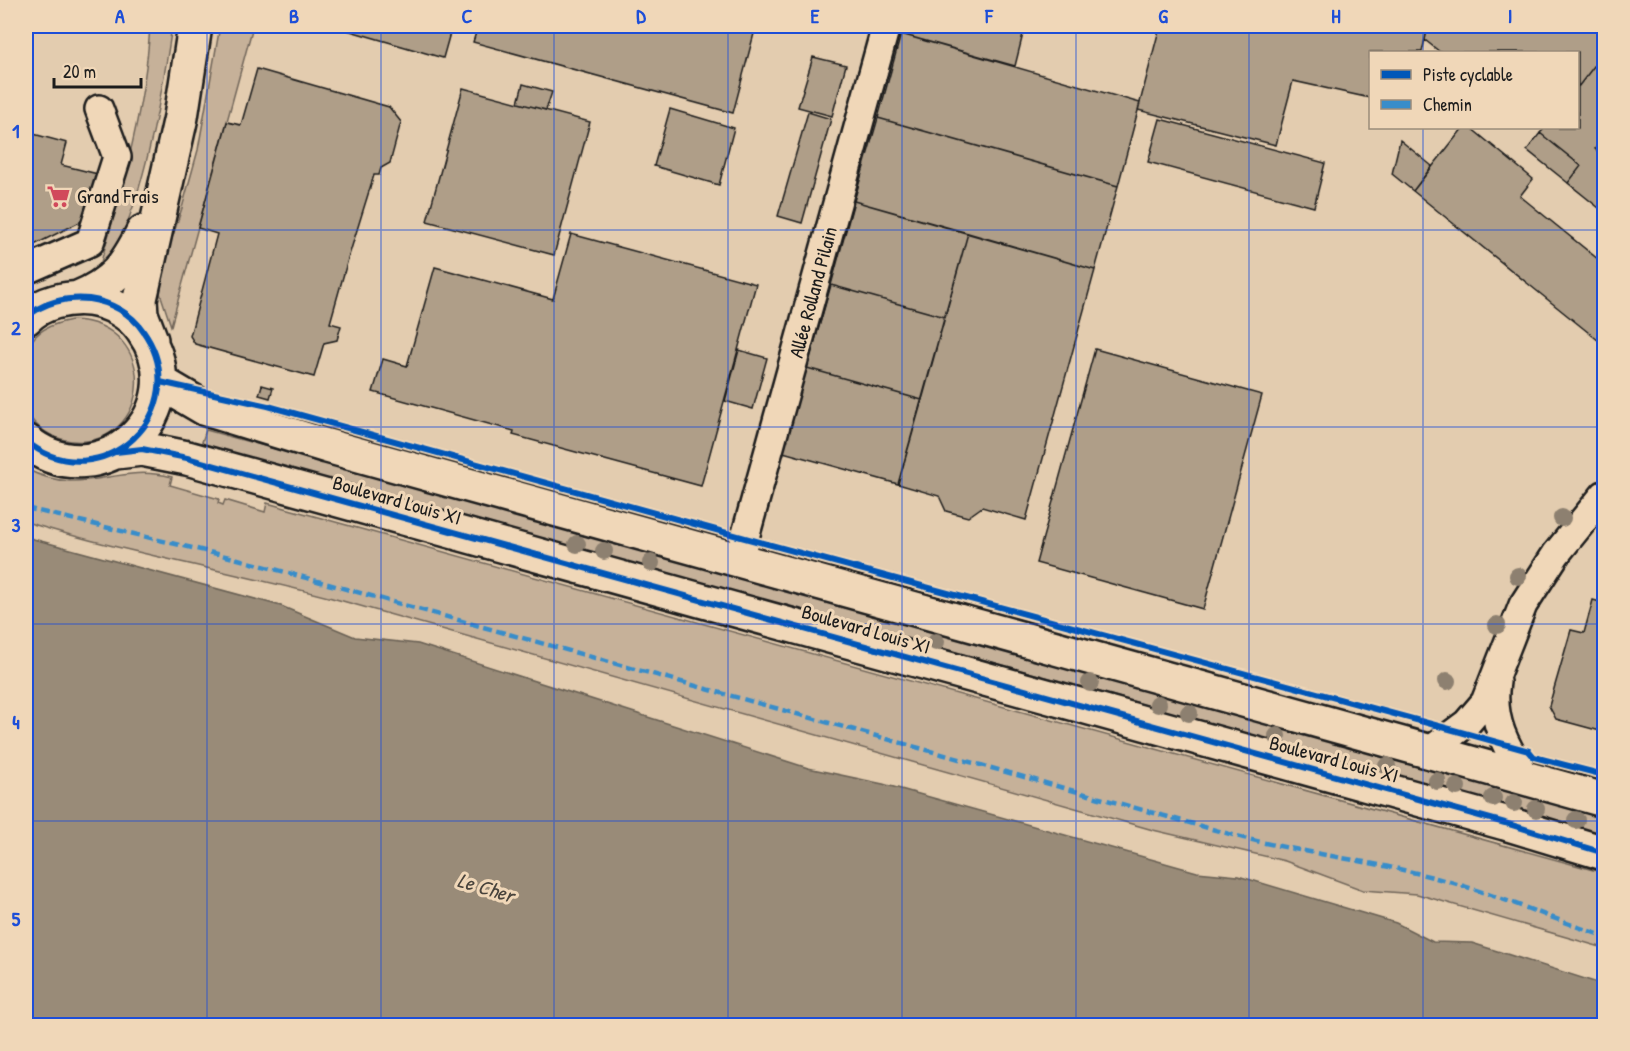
<svg xmlns="http://www.w3.org/2000/svg" width="1630" height="1051" font-family="'Patrick Hand',sans-serif">
<style>
.green{fill:#c6b199;stroke:#71665a;stroke-width:1.5}
.water{fill:#998b78;stroke:#675f53;stroke-width:1.5}
.building{fill:#af9e88;stroke:#1c1c1c;stroke-width:1.5}
.lines{fill:none;stroke-linecap:round;stroke-linejoin:round}
.minor-casing{stroke:#1c1c1c;stroke-width:32}
.major-casing{stroke:#1c1c1c;stroke-width:38}
.minor{stroke:#f0d7b8;stroke-width:27}
.major{stroke:#f0d7b8;stroke-width:33}
.quiet{stroke:#388dca;stroke-width:4.5;stroke-dasharray:9 4.5;stroke-linecap:butt}
.cycleway-casing{stroke:#f0d7b8;stroke-width:10}
.cycleway{stroke:#0057b8;stroke-width:6}
.tree{fill:#8d806f}
.grid{fill:none;stroke:#1d4ed8;stroke-width:1.5;stroke-opacity:0.55}
.labels{text-anchor:middle;stroke-width:6;stroke-linejoin:round;paint-order:stroke}
.poi-label{font-size:20px;fill:#1c1c1c;stroke:#f0d7b8;text-anchor:start}
.street-label{font-size:20px;fill:#1c1c1c;stroke:#f0d7b8}
.water-label{font-size:21px;font-style:italic;fill:#48433c;stroke:#f0d7b8}
.neatline{fill:none;stroke:#1d4ed8;stroke-width:2}
.grid-label{font-size:20px;text-anchor:middle;font-weight:bold;fill:#1d4ed8}
</style>
<rect width="100%" height="100%" fill="#e3ccaf"/>
<filter id="ink" filterUnits="userSpaceOnUse"><feTurbulence type="fractalNoise" baseFrequency=".0167" numOctaves="2"/><feDisplacementMap in="SourceGraphic" scale="12" xChannelSelector="R" yChannelSelector="G"/><feConvolveMatrix kernelMatrix="1 2 1 2 8 2 1 2 1" color-interpolation-filters="sRGB"/></filter>
<g filter="url(#ink)">
<!-- green -->
<path class="green" d="M 150,26 L 172,26 C 163,87 148,176 123,233 C 118,245 110,254 101,262 C 123,184 145,107 150,26 Z
M 220,26 L 253,26 L 171,326 L 157,284 L 182,208 L 198,150 Z
M 72,320 C 162,322 154,449 71,441 C 52,439 36,428 26,412 C 25,366 13,330 72,320 Z
M 206,430 L 1604,816 L 1604,836 L 1072,684 L 201,445 Z
M 26,469 C 85,499 114,462 172,477 L 170,485 L 219,499 L 218,503 L 223,505 L 225,500 L 265,512 L 267,503 L 1604,873 L 1604,948 L 1417,894 L 1363,890 L 1285,861 L 1153,830 L 332,598 C 230,571 126,553 26,522 Z"/>
<!-- water -->
<path class="water" d="M 26,537 L 281,606 L 355,637 L 418,644 L 808,768 L 883,784 L 1197,872 L 1238,876 L 1396,923 L 1433,942 L 1472,943 L 1604,985 L 1604,1025 L 26,1025 Z"/>
<!-- building -->
<path class="building" d="M 333,26 L 452,26 L 443,58 Z
M 478,26 L 756,26 L 733,113 L 473,42 Z
M 904,26 L 1025,26 L 1015,66 L 901,34 Z
M 1160,26 L 1428,26 L 1422,52 L 1370,52 L 1370,98 L 1293,81 L 1276,145 L 1138,110 Z
M 1428,26 L 1604,26 L 1604,53 L 1578,87 L 1578,52 L 1440,52 L 1425,40 Z
M 901,34 L 1140,103 L 1118,186 L 878,118 Z
M 1604,53 L 1604,136 L 1595,149 L 1604,157 L 1604,212 L 1568,183 L 1581,166 L 1540,133 L 1545,128 L 1578,128 L 1578,87 Z
M 813,57 L 846,65 L 832,116 L 798,107 Z
M 257,69 L 389,107 L 401,122 L 390,163 L 381,168 L 379,175 L 374,175 L 348,259 L 330,323 L 341,326 L 337,340 L 324,343 L 314,377 L 195,344 L 190,336 L 217,234 L 198,228 L 227,122 L 241,125 Z
M 523,84 L 552,92 L 546,110 L 518,103 Z
M 463,88 L 590,122 L 554,255 L 427,221 Z
M 670,109 L 734,128 L 719,185 L 654,166 Z
M 808,112 L 831,119 L 802,223 L 778,216 Z
M 878,118 L 1118,186 L 1095,270 L 854,201 Z
M 1160,119 L 1325,163 L 1314,207 L 1148,162 Z
M 1463,128 L 1471,128 L 1533,179 L 1520,196 L 1604,264 L 1604,345 L 1413,191 Z
M 26,132 L 67,143 L 61,165 L 98,174 L 105,155 L 86,219 L 26,249 Z
M 1540,133 L 1581,166 L 1568,183 L 1527,150 Z
M 1400,140 L 1432,166 L 1413,191 L 1392,174 Z
M 854,201 L 968,233 L 945,317 L 831,285 Z
M 968,233 L 1095,270 L 1026,520 L 982,507 L 968,517 L 946,511 L 939,496 L 898,484 Z
M 571,234 L 756,284 L 701,486 L 513,435 L 514,431 L 373,392 L 383,359 L 407,366 L 435,267 L 553,299 Z
M 831,285 L 945,317 L 922,400 L 807,368 Z
M 1095,349 L 1262,395 L 1203,609 L 1036,563 Z
M 739,350 L 767,358 L 753,409 L 725,401 Z
M 807,368 L 922,400 L 898,484 L 783,452 Z
M 262,385 L 273,388 L 270,398 L 259,395 Z
M 1593,600 L 1604,603 L 1604,732 L 1556,719 L 1549,706 L 1571,630 L 1584,633 Z"/>
<g class="lines">
<defs>
<path id="minor" d="M 26,270 L 90,242 L 117,157 L 99,109
M 739,559 L 886,26
M 1496,682 C 1490,720 1506,748 1527,779
M 1428,752 L 1467,723 L 1485,702 L 1523,605 L 1556,554 L 1604,495"/>
<path id="major" d="M 78,298 C 114,283 126,266 143,232
M 26,318 C 42,302 67,297 89,299 C 110,302 131,313 143,331 C 199,410 100,502 26,441
M 151,340 L 141,314 L 140,299 L 181,117 L 195,26
M 160,382 L 206,409 L 327,446 L 1604,800
M 116,452 L 142,449 L 187,458 L 1505,823 L 1604,853"/>
</defs>
<!-- minor casing -->
<use href="#minor" class="minor-casing"/>
<!-- major casing -->
<use href="#major" class="major-casing"/>
<!-- minor -->
<use href="#minor" class="minor"/>
<!-- major -->
<use href="#major" class="major"/>
<!-- quiet -->
<path class="quiet" d="M 26,508 L 238,559 L 1244,838 C 1308,854 1373,861 1436,878 C 1493,893 1549,918 1604,936"/>
<defs>
<path id="cycleway" d="M 26,318 C 42,302 67,297 89,299 C 110,302 131,313 143,331 C 199,410 100,502 26,441
M 160,382 L 268,406 L 745,538 L 1457,731 L 1529,751 L 1534,757 L 1604,775
M 116,452 L 142,449 L 187,458 L 1505,823 L 1604,853"/>
</defs>
<!-- cycleway casing -->
<use href="#cycleway" class="cycleway-casing"/>
<!-- cycleway -->
<use href="#cycleway" class="cycleway"/>
</g>
<!-- trees -->
<g class="tree">
<circle cx="1562" cy="518" r="9"/>
<circle cx="577" cy="544" r="9"/>
<circle cx="604" cy="551" r="9"/>
<circle cx="651" cy="563" r="9"/>
<circle cx="1518" cy="576" r="9"/>
<circle cx="1497" cy="625" r="9"/>
<circle cx="936" cy="642" r="9"/>
<circle cx="1447" cy="681" r="9"/>
<circle cx="1090" cy="683" r="9"/>
<circle cx="1158" cy="704" r="9"/>
<circle cx="1189" cy="713" r="9"/>
<circle cx="1277" cy="736" r="9"/>
<circle cx="1387" cy="766" r="9"/>
<circle cx="1437" cy="781" r="9"/>
<circle cx="1457" cy="787" r="9"/>
<circle cx="1493" cy="798" r="9"/>
<circle cx="1514" cy="803" r="9"/>
<circle cx="1536" cy="809" r="9"/>
<circle cx="1576" cy="820" r="9"/>
</g>
</g>
<!-- grid -->
<path class="grid" d="M 207,26 L 207,1026M 381,26 L 381,1026M 554,26 L 554,1026M 728,26 L 728,1026M 902,26 L 902,1026M 1076,26 L 1076,1026M 1249,26 L 1249,1026M 1423,26 L 1423,52M 1423,128 L 1423,1026M 26,230 L 1604,230M 26,427 L 1604,427M 26,624 L 1604,624M 26,821 L 1604,821"/>
<!-- icons -->
<defs>
<symbol id="supermarket-bare" viewBox="-9 -9 18 18"><path d="M-6-5.5h2.5l.6 2H6L4.5 2H-2.5L-4.4-4H-6ZM-1.5 3.2a1.3 1.3 0 1 0 .1 0ZM3 3.2a1.3 1.3 0 1 0 .1 0Z" fill="#d1495b" stroke="#f0d7b8" stroke-width="2.5" paint-order="stroke"/></symbol>
</defs>
<g fill-rule="evenodd">
<use href="#supermarket-bare" x="42" y="180" width="33" height="33"/>
</g>
<g class="labels">
<!-- poi labels -->
<g class="poi-label">
<text x="77" y="203">Grand Frais</text>
</g>
<!-- street labels -->
<g class="street-label">
<text transform="translate(813 292) rotate(-75)" y="7">Allée Rolland Pilain</text>
<text transform="translate(397 500) rotate(16)" y="7">Boulevard Louis XI</text>
<text transform="translate(866 629) rotate(16)" y="7">Boulevard Louis XI</text>
<text transform="translate(1334 759) rotate(15)" y="7">Boulevard Louis XI</text>
</g>
<!-- water labels -->
<g class="water-label">
<text transform="translate(486 888) rotate(17)" y="7">Le Cher</text>
</g>
</g>
<!-- margin -->
<rect width="1630" height="1051" fill="none" stroke="#f0d7b8" stroke-width="66"/>
<!-- legend -->
<rect x="1369" y="51" width="210" height="78" fill="#f0d7b8" stroke="#9b8c7a" stroke-width="1.5"/>
<rect x="1381" y="70" width="30" height="9" fill="#0057b8" stroke="#9b8c7a" stroke-width="1.5"/>
<text x="1423" y="81" font-size="18" fill="#1c1c1c">Piste cyclable</text>
<rect x="1381" y="100" width="30" height="9" fill="#388dca" stroke="#9b8c7a" stroke-width="1.5"/>
<text x="1423" y="111" font-size="18" fill="#1c1c1c">Chemin</text>
<!-- scale -->
<path d="M54 78v9h87v-9" fill="none" stroke="#1c1c1c" stroke-width="3"/>
<text x="63" y="78" font-size="18" fill="#1c1c1c" stroke="#f0d7b8" stroke-width="4.5" paint-order="stroke">20 m</text>
<rect x="33" y="33" width="1564" height="985" class="neatline"/>
<g class="grid-label">
<text x="120" y="23">A</text>
<text x="294" y="23">B</text>
<text x="467" y="23">C</text>
<text x="641" y="23">D</text>
<text x="815" y="23">E</text>
<text x="989" y="23">F</text>
<text x="1163" y="23">G</text>
<text x="1336" y="23">H</text>
<text x="1510" y="23">I</text>
<text x="16" y="138">1</text>
<text x="16" y="335">2</text>
<text x="16" y="532">3</text>
<text x="16" y="729">4</text>
<text x="16" y="926">5</text>
</g>
</svg>
